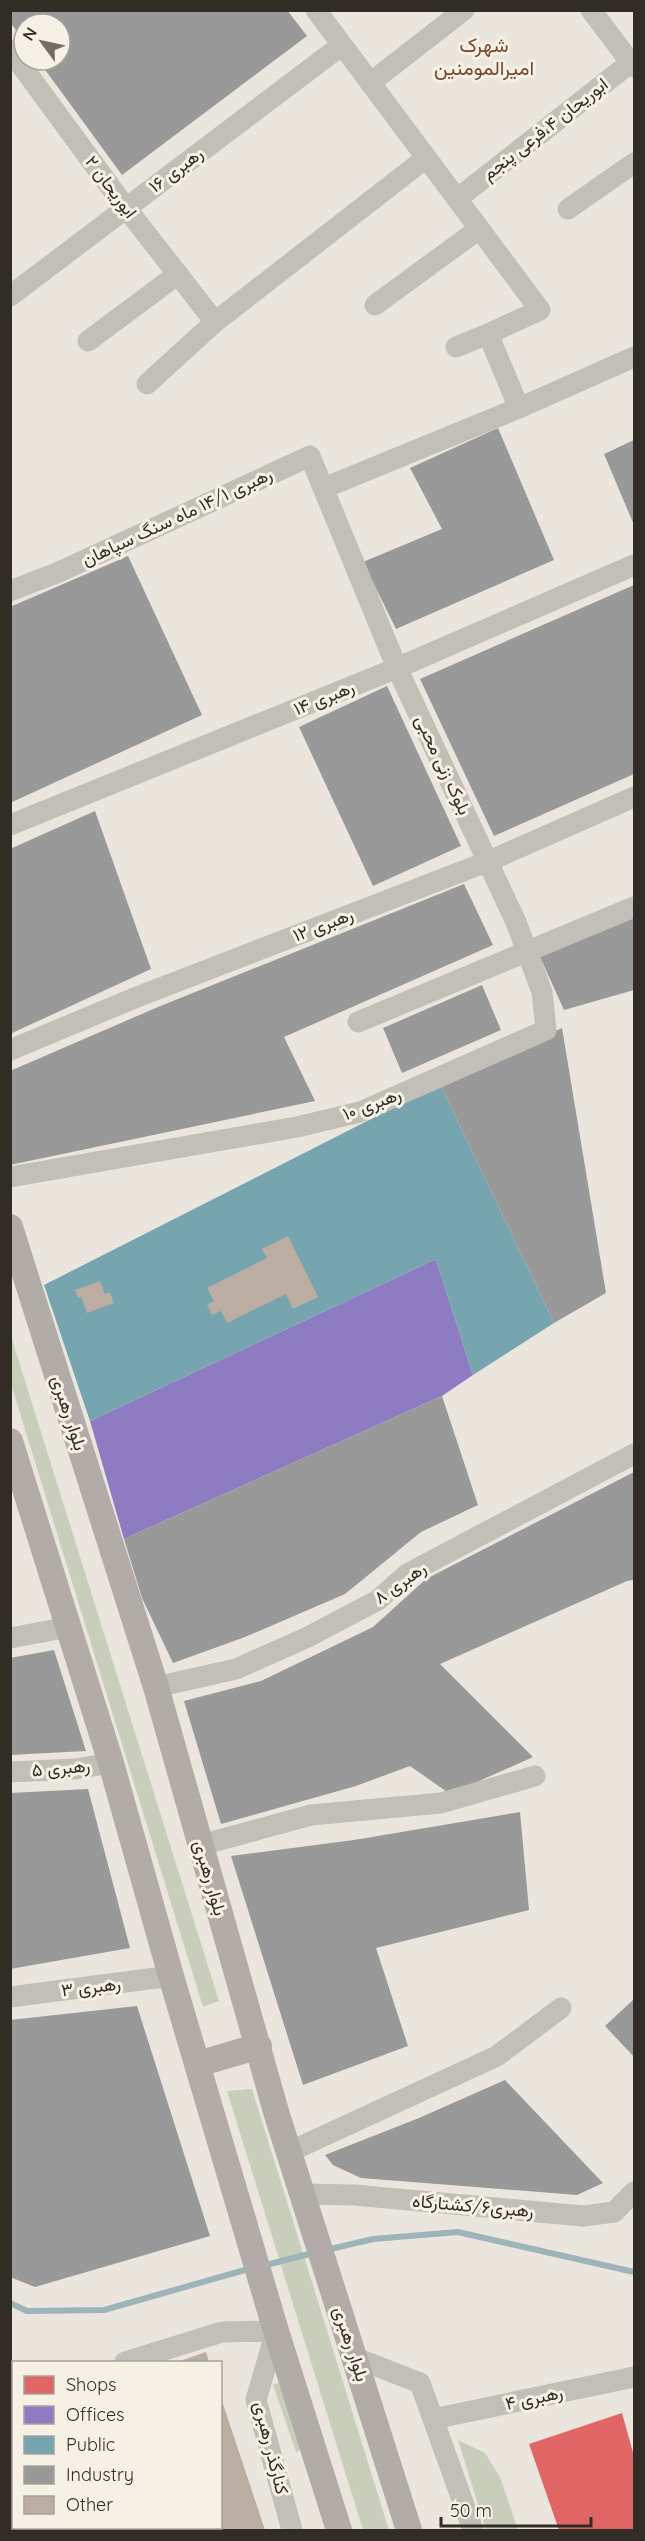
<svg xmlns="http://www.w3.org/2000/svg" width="645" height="2541" font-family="Quicksand,Vazirmatn,sans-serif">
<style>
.green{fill:#c8ceba}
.shops{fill:#e06666}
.offices{fill:#8e7cc3}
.public{fill:#76a5af}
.industry{fill:#999}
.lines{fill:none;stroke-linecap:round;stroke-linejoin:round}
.stream{stroke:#9db4b8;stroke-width:6}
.building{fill:#bbada2}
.minor{stroke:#c2beb8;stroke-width:21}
.major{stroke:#b1aca7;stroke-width:26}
.labels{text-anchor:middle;stroke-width:6;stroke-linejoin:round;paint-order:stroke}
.street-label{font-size:18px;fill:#322c27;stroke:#f6f1e5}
.neighbourhood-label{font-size:20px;fill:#77482a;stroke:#f6f1e5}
</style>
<rect width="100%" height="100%" fill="#eae6de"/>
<!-- green -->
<path class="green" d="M 10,1333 L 219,2001 L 203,2007 L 11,1384 Z
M 252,2089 L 389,2530 L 363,2530 L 227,2091 Z
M 280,2382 L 302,2449 L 296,2452 L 273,2385 Z
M 458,2440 L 485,2453 L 500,2477 L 518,2530 L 486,2530 Z"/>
<!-- shops -->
<path class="shops" d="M 622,2413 L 634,2456 L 634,2530 L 559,2530 L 529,2444 Z"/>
<!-- offices -->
<path class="offices" d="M 436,1259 L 473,1375 L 442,1396 L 124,1539 L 90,1421 Z"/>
<!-- public -->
<path class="public" d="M 440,1084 L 554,1323 L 473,1375 L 436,1259 L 90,1421 L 44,1285 Z"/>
<!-- industry -->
<path class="industry" d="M 10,10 L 287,10 L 307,36 L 122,175 L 38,60 L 60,60 L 60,24 L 24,24 L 24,41 L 10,22 Z
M 498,428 L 554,560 L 396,629 L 363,562 L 442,529 L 410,468 Z
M 634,440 L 634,525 L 604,454 Z
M 128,556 L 202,715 L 10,803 L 10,607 Z
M 634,585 L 634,774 L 494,836 L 420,679 Z
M 387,686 L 461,846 L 373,886 L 299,727 Z
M 95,811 L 151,969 L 10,1034 L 10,849 Z
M 464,884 L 493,945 L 284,1037 L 315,1101 L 10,1165 L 10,1071 L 158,1007 Z
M 634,917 L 634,990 L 564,1010 L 540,957 Z
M 482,985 L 501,1030 L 402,1073 L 383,1028 Z
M 562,1028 L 606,1293 L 554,1323 L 440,1084 Z
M 442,1396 L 478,1505 L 421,1532 L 345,1594 L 245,1637 L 173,1663 L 142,1598 L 124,1539 Z
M 634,1472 L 634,1580 L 627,1581 L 440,1664 L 533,1757 L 450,1794 L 410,1766 L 356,1786 L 221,1824 L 184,1701 L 261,1681 L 373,1627 L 426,1579 Z
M 54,1650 L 86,1751 L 10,1755 L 10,1658 Z
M 88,1789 L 130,1948 L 10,1969 L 10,1793 Z
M 520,1812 L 529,1910 L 376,1948 L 408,2046 L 303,2085 L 231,1856 L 354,1840 Z
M 634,1999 L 634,2057 L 605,2026 Z
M 137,2006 L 210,2236 L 35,2287 L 10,2277 L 10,2020 Z
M 505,2080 L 603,2183 L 577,2195 L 361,2178 L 333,2165 L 325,2155 L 419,2118 Z"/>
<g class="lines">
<!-- stream -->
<path class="stream" d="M 326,2250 L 373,2239 L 458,2232 L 634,2272
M 262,2266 L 313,2253
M 10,2303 L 27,2311 L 104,2310 L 252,2268"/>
</g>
<!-- building -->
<path class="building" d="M 288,1236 L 318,1297 L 293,1309 L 286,1294 L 227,1323 L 221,1311 L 212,1315 L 207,1305 L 214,1301 L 207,1288 L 267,1258 L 262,1249 Z
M 100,1281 L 105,1294 L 110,1292 L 114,1303 L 87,1313 L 81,1297 L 78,1298 L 75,1290 Z
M 206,2352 L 209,2362 L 177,2362 Z
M 221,2398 L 265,2530 L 10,2530 L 10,2419 L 14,2418 L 14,2528 L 220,2528 Z"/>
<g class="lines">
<!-- minor -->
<path class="minor" d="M 316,10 L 540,310 L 488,334 L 519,408
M 591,10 L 634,67
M 10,50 L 126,208 L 215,322
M 370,83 L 464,10
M 457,199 L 634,60
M 568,209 L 634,163
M 10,296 L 342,45
M 375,305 L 479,229
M 88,341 L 178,274
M 456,347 L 488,334
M 147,384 L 215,322 L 426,158
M 324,488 L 519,408 L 634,357
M 10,591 L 59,572 L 310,456 L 397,668 L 516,922 L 542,992 L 546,1030 L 360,1112 L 297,1127 L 10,1177
M 10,825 L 397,668 L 634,565
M 358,1022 L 634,907
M 10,1050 L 137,997 L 489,861 L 634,797
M 10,1638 L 69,1627
M 156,1687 L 236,1669 L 308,1637 L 378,1600 L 407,1574 L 634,1454
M 10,1772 L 75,1769 L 111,1763
M 201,1845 L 311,1815 L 441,1803 L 535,1776
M 10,1997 L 171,1976
M 289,2152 L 497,2056 L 561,2008
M 303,2194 L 354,2195 L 583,2216 L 614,2212 L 634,2192
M 356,2358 L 420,2383 L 473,2530
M 125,2362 L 222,2332 L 276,2331 L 256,2400 L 292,2530
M 10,2399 L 14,2398
M 433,2419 L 634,2377"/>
<!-- major -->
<path class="major" d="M 10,1227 L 156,1687 L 277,2115 L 409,2530
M 10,1441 L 111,1763 L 171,1976 L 276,2331 L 339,2530
M 198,2064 L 259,2046"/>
</g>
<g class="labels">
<!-- street labels -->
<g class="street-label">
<text transform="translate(545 129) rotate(-38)" y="6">ابوریحان ۴،فرعی پنجم</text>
<text transform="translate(176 170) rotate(-37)" y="6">رهبری ۱۶</text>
<text transform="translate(111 187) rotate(53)" y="6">ابوریحان ۲</text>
<text transform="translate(177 517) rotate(-25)" y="6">رهبری ۱۴/۱ ماه سنگ سپاهان</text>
<text transform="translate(324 698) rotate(-22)" y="6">رهبری ۱۴</text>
<text transform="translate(443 765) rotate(65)" y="6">بلوک زنی محبی</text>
<text transform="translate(323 925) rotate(-21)" y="6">رهبری ۱۲</text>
<text transform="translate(372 1104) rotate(-21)" y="6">رهبری ۱۰</text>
<text transform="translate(69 1413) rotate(72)" y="6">بلوار رهبری</text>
<text transform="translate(400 1583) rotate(-35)" y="6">رهبری ۸</text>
<text transform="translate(61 1768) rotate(-5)" y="6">رهبری ۵</text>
<text transform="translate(210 1878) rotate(74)" y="6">بلوار رهبری</text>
<text transform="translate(91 1987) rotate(-7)" y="6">رهبری ۳</text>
<text transform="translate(473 2206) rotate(5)" y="6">رهبری۶/کشتارگاه</text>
<text transform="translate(351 2344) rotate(72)" y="6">بلوار رهبری</text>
<text transform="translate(534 2398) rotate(-12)" y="6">رهبری ۴</text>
<text transform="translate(271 2448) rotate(76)" y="6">کنارگذر رهبری</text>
</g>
<!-- neighbourhood labels -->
<g class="neighbourhood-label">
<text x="484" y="52">شهرک<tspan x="484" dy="23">امیرالمومنین</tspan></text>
</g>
</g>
<!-- border -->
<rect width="645" height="2541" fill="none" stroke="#322c27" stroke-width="24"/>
<!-- legend -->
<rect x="12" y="2361" width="210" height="168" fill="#f6f1e5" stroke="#a8a299" stroke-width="1.5"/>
<rect x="24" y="2376" width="30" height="18" fill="#e06666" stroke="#a8a299" stroke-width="1.5"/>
<text x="66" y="2391" font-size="18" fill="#322c27">Shops</text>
<rect x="24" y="2406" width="30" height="18" fill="#8e7cc3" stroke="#a8a299" stroke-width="1.5"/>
<text x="66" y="2421" font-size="18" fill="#322c27">Offices</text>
<rect x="24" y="2436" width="30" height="18" fill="#76a5af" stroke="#a8a299" stroke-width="1.5"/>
<text x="66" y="2451" font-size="18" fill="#322c27">Public</text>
<rect x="24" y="2466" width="30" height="18" fill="#999999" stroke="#a8a299" stroke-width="1.5"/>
<text x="66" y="2481" font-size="18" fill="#322c27">Industry</text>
<rect x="24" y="2496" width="30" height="18" fill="#bbada2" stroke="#a8a299" stroke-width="1.5"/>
<text x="66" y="2511" font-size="18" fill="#322c27">Other</text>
<!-- north arrow -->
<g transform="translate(42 42) rotate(303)"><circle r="28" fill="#f6f1e5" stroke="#a8a299" stroke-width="1.5"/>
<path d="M0-4.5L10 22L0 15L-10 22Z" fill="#726d67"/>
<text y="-9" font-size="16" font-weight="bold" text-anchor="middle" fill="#322c27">N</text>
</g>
<!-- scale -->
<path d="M441 2517v9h150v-9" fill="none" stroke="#322c27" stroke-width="3"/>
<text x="450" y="2517" font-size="18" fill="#322c27" stroke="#f6f1e5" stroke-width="4.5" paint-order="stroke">50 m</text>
</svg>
